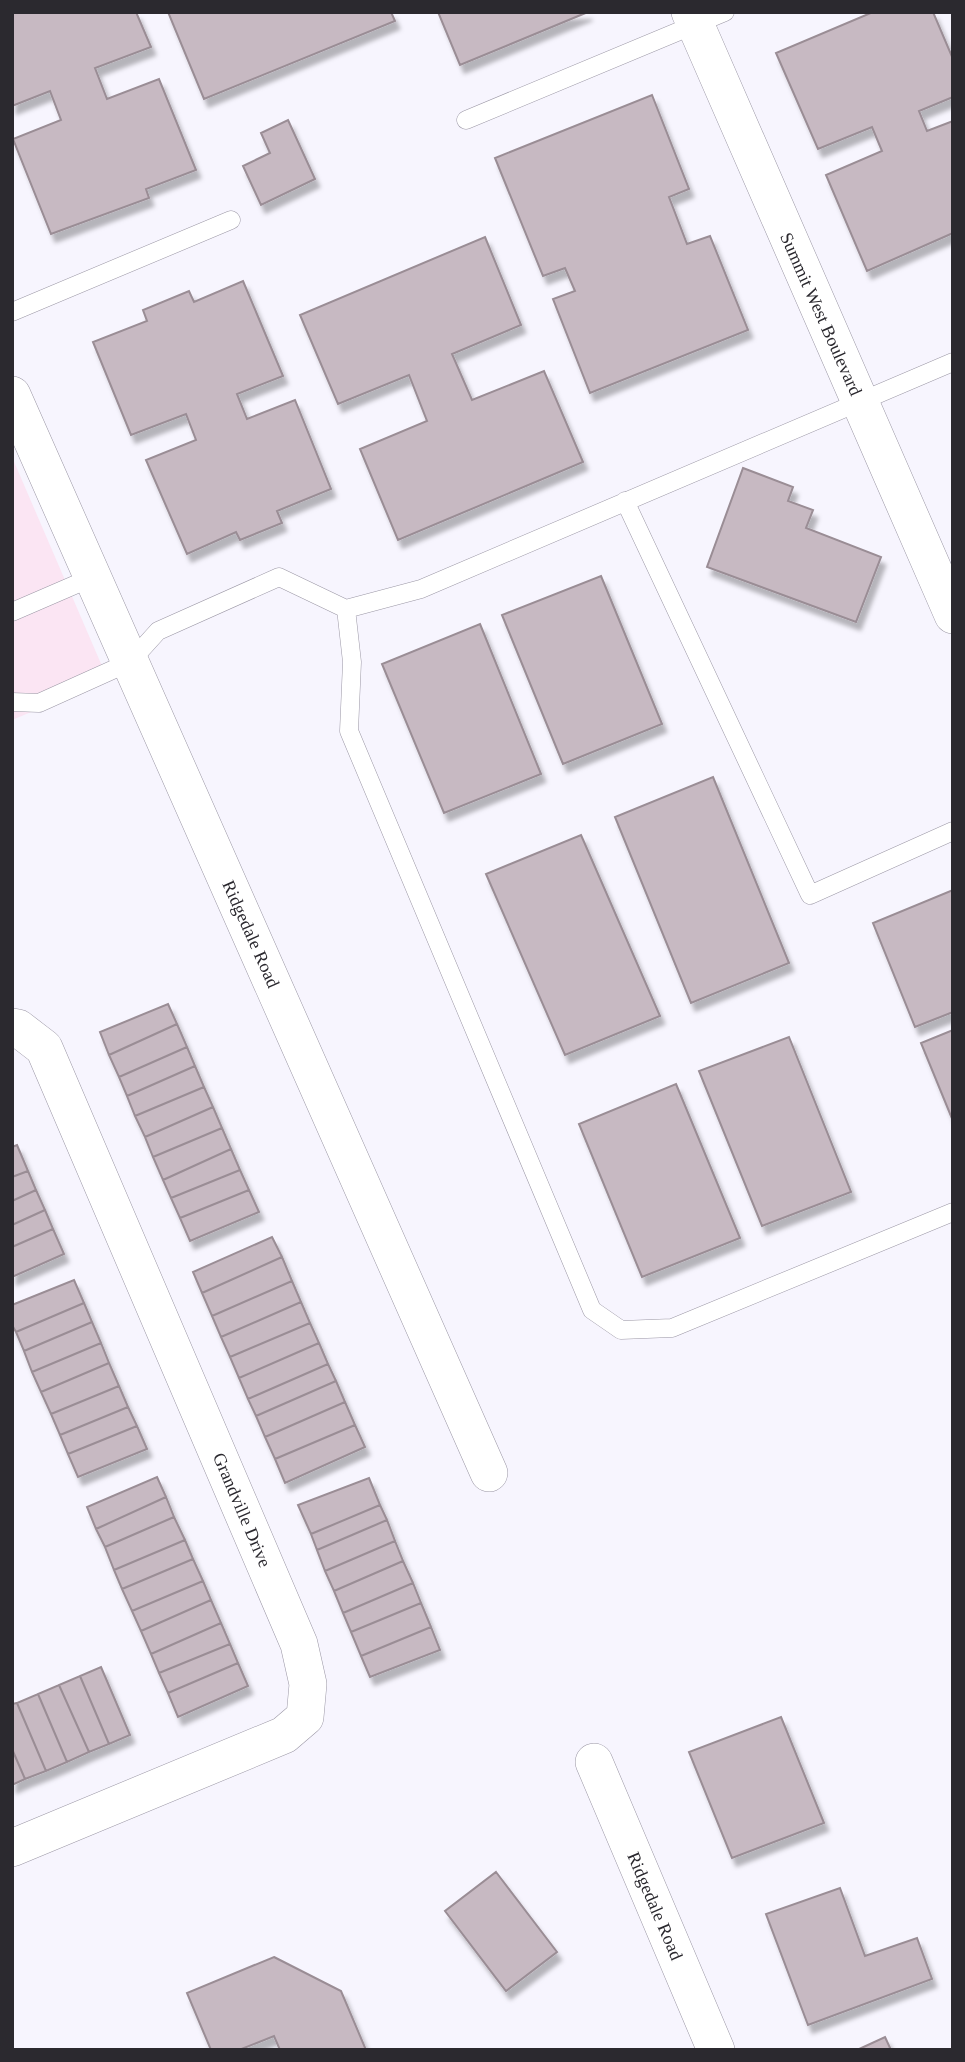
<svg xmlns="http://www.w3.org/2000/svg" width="965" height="2062" font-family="'Times New Roman',serif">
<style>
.commercial{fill:#fbe5f3}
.building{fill:#c7b9c2;stroke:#9a8d95;stroke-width:2;filter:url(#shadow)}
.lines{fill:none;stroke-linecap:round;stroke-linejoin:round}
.lane-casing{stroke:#9b97a5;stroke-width:19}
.street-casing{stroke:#9b97a5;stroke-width:38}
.lane{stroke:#fff;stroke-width:18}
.street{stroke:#fff;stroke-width:37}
.labels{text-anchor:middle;stroke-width:5;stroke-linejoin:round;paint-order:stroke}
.street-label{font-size:18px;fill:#2b292f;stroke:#fff}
</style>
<defs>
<filter id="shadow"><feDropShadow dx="4.5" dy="8" stdDeviation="2" flood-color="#0004"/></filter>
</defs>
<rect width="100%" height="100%" fill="#f7f5fe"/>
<!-- commercial -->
<path class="commercial" d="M 12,457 L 108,680 L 12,720 Z"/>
<!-- building -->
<path class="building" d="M 12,12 L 136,12 L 151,47 L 95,68 L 107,99 L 159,79 L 196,170 L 146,189 L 149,198 L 51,234 L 13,139 L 61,120 L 50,91 L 12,106 Z
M 168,12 L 391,12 L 395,21 L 204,99 Z
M 438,12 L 588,12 L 460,65 Z
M 873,12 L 933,12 L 953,59 L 953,97 L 919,111 L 927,131 L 953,121 L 953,233 L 867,271 L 826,175 L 882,151 L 872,127 L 818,149 L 776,53 Z
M 652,95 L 689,189 L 669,197 L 687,244 L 710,236 L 748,330 L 590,393 L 553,299 L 575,291 L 565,268 L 543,276 L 495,158 Z
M 288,120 L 315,179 L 261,205 L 243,166 L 270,153 L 261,133 Z
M 485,237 L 521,325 L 452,354 L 472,400 L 544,371 L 583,462 L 398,540 L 360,449 L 427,421 L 409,375 L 338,404 L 300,315 Z
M 243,281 L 283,376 L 237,394 L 247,419 L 295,400 L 331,489 L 277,511 L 282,523 L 240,540 L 236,532 L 187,554 L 146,460 L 196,440 L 186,414 L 131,435 L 93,342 L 147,321 L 143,310 L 189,291 L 194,302 Z
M 743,468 L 793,487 L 788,501 L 813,510 L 806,528 L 881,557 L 856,622 L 707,567 Z
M 601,576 L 662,724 L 563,764 L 502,615 Z
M 480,624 L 541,774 L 444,813 L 382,664 Z
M 713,777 L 789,963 L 691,1003 L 615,817 Z
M 581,835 L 660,1016 L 565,1055 L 486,874 Z
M 953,890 L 953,1012 L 915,1027 L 873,923 Z
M 168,1004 L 177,1024 L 109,1055 L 100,1032 Z
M 177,1024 L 187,1047 L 119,1077 L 109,1055 Z
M 953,1030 L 953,1121 L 921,1043 Z
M 789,1037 L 851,1192 L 762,1226 L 699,1071 Z
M 187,1047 L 195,1066 L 127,1096 L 119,1077 Z
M 195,1066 L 204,1087 L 135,1116 L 127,1096 Z
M 676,1084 L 740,1238 L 642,1277 L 579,1124 Z
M 204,1087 L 213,1107 L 145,1137 L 135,1116 Z
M 213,1107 L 222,1128 L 153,1157 L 145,1137 Z
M 222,1128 L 231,1149 L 163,1180 L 153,1157 Z
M 17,1145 L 28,1171 L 12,1177 L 12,1147 Z
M 231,1149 L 240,1170 L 171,1198 L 163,1180 Z
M 240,1170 L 249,1190 L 180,1218 L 171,1198 Z
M 28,1171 L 36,1190 L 12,1201 L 12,1177 Z
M 36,1190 L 45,1210 L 12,1225 L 12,1201 Z
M 249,1190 L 259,1212 L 190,1241 L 180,1218 Z
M 45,1210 L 53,1229 L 12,1247 L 12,1225 Z
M 53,1229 L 64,1254 L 12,1277 L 12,1247 Z
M 272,1237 L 282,1257 L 202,1293 L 193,1272 Z
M 282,1257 L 292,1281 L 212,1316 L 202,1293 Z
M 74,1280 L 84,1303 L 16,1332 L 12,1325 L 12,1305 Z
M 292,1281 L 301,1302 L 221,1337 L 212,1316 Z
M 301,1302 L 310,1323 L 230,1357 L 221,1337 Z
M 84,1303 L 92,1322 L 24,1351 L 16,1332 Z
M 92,1322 L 101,1343 L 32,1372 L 24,1351 Z
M 310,1323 L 319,1343 L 239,1378 L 230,1357 Z
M 101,1343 L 109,1363 L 41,1392 L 32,1372 Z
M 319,1343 L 328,1364 L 248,1399 L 239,1378 Z
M 109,1363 L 119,1386 L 51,1414 L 41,1392 Z
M 328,1364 L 336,1381 L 256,1416 L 248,1399 Z
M 336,1381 L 345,1402 L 265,1437 L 256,1416 Z
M 119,1386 L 128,1407 L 60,1435 L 51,1414 Z
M 345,1402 L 355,1425 L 275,1459 L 265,1437 Z
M 128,1407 L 137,1426 L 68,1454 L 60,1435 Z
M 355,1425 L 365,1447 L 285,1483 L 275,1459 Z
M 137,1426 L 147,1449 L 78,1477 L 68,1454 Z
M 157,1477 L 166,1497 L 96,1529 L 87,1507 Z
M 369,1478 L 380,1505 L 311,1534 L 298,1505 Z
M 166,1497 L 174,1517 L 105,1547 L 96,1529 Z
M 380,1505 L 387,1520 L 317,1550 L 311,1534 Z
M 174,1517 L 185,1540 L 114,1570 L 105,1547 Z
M 387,1520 L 395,1541 L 325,1571 L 317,1550 Z
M 185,1540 L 193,1559 L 122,1589 L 114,1570 Z
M 395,1541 L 403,1561 L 334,1591 L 325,1571 Z
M 193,1559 L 203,1581 L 132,1611 L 122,1589 Z
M 403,1561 L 413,1583 L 343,1613 L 334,1591 Z
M 203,1581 L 211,1600 L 141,1631 L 132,1611 Z
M 413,1583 L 421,1603 L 351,1632 L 343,1613 Z
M 211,1600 L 221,1623 L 151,1654 L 141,1631 Z
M 421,1603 L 431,1627 L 361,1656 L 351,1632 Z
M 221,1623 L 230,1644 L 159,1673 L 151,1654 Z
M 431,1627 L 440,1650 L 370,1677 L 361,1656 Z
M 230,1644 L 238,1663 L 168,1693 L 159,1673 Z
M 238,1663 L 248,1686 L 178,1717 L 168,1693 Z
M 101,1667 L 130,1735 L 109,1744 L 80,1676 Z
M 80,1676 L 109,1744 L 89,1752 L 59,1685 Z
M 59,1685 L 89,1752 L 67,1762 L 38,1694 Z
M 38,1694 L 67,1762 L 46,1771 L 17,1703 Z
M 17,1703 L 46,1771 L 25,1779 L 12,1749 L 12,1704 Z
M 781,1717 L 824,1823 L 732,1858 L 689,1752 Z
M 12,1749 L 25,1779 L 12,1785 Z
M 496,1872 L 557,1952 L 506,1991 L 445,1911 Z
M 840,1888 L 865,1956 L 917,1938 L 932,1979 L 808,2025 L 766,1914 Z
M 274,1957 L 341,1991 L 366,2050 L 280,2050 L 274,2036 L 239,2050 L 211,2050 L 187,1993 Z
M 885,2037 L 891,2050 L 857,2050 Z"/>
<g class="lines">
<defs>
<path id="lane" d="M 466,120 L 725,12
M 12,312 L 231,220
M 625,501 L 810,895 L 953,831
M 346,609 L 352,662 L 349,731 L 592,1310 L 621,1330 L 672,1328 L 953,1212
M 12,612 L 93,577
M 12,702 L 39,703 L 130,662 L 158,631 L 279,577 L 346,609 L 421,589 L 953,362"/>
<path id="street" d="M 690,12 L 953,615
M 12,395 L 489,1473
M 12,1027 L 18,1028 L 44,1048 L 299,1644 L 308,1684 L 305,1717 L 284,1735 L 12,1848
M 594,1762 L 716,2050"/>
</defs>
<!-- lane casing -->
<use href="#lane" class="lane-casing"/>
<!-- street casing -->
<use href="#street" class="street-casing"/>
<!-- lane -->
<use href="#lane" class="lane"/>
<!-- street -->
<use href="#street" class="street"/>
</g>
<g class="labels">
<!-- street labels -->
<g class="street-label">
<text transform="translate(821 314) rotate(66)" y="6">Summit West Boulevard</text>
<text transform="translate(251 934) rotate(66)" y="6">Ridgedale Road</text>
<text transform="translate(242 1510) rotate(67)" y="6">Grandville Drive</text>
<text transform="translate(655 1906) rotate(67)" y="6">Ridgedale Road</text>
</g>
</g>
<!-- border -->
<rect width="965" height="2062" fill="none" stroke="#2b292f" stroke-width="28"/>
</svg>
